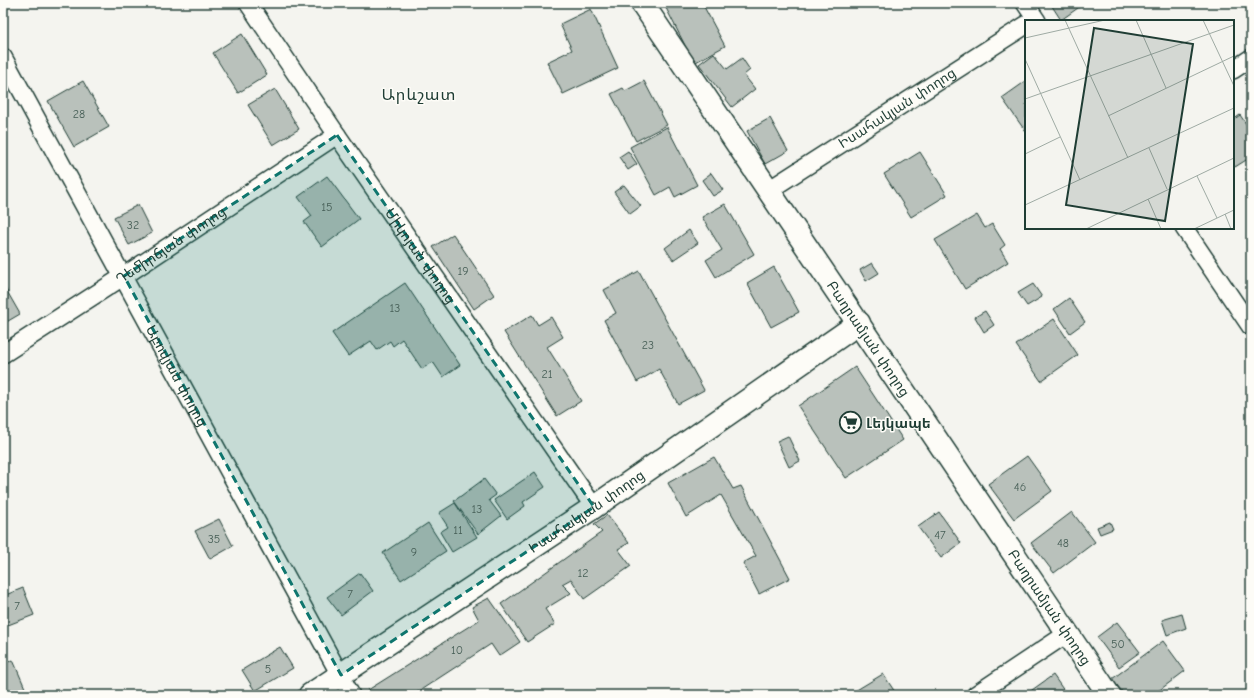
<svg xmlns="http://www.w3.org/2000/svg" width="1254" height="698" font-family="'Comic Neue','Noto Sans Armenian',sans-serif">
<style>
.building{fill:#b9c1bb;stroke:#1f3d34}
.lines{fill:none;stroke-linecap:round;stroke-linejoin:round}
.street-casing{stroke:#1f3d34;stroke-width:20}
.secondary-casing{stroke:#1f3d34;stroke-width:25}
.street{stroke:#fdfcf7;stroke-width:17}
.secondary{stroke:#fdfcf7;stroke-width:22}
.marked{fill:#0f766e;fill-opacity:0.2;stroke:#0f766e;stroke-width:3;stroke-dasharray:8 5;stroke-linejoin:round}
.labels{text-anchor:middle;stroke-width:3;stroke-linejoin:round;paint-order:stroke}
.number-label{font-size:12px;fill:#465e56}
.street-label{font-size:14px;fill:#1f3d34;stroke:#fdfcf7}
.poi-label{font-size:14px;font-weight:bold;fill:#1f3d34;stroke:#fdfcf7;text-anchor:start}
.quarter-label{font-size:16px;letter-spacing:1px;fill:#1f3d34;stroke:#fdfcf7}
.inset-road{fill:none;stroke:#9faba4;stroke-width:1}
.view{fill:#1f3d34;fill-opacity:0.15;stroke:#1f3d34;stroke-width:2}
.inset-edge{fill:none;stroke:#1f3d34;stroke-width:2}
</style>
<rect width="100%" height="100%" fill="#f4f4ef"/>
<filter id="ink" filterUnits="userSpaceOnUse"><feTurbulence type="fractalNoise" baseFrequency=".025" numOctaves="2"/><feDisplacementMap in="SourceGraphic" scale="8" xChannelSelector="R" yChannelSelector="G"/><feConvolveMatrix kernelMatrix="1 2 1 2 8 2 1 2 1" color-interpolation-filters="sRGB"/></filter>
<g filter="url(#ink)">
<!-- building -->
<path class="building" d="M 675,3 L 702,3 L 725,46 L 694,63 L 666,8 Z
M 1050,3 L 1085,3 L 1061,20 Z
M 591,9 L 618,68 L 563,94 L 547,62 L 572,50 L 560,24 Z
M 242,34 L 267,75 L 238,93 L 213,53 Z
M 714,53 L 727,69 L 742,58 L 750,70 L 744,75 L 755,89 L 732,107 L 699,64 Z
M 83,81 L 109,127 L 74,147 L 48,101 Z
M 644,81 L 667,125 L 636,141 L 611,94 L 623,88 L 625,91 Z
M 1026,81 L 1026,132 L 1002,98 Z
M 275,89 L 299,129 L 273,145 L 248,105 Z
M 1240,115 L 1251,131 L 1251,157 L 1235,167 L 1233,164 L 1233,120 Z
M 770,118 L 788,151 L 765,164 L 747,131 Z
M 667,127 L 697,185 L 675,197 L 670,187 L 656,195 L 630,147 Z
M 628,151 L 637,164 L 628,170 L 619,157 Z
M 920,152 L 947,195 L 911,217 L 884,174 Z
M 711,173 L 723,190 L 713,196 L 702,180 Z
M 327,176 L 359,219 L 322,247 L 304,222 L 312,216 L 298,197 Z
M 624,185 L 641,206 L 630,214 L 614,192 Z
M 725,204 L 754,254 L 716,277 L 706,260 L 722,250 L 702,217 Z
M 138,205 L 152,233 L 129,245 L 114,217 Z
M 977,215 L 985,228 L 992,224 L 1005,245 L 1000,249 L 1008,262 L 965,289 L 935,240 Z
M 689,230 L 698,243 L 673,260 L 665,248 Z
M 453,234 L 494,295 L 474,309 L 433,247 Z
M 872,263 L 879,273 L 866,281 L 860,270 Z
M 774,267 L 799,312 L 771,327 L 747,283 Z
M 639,271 L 704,390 L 678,404 L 659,369 L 637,382 L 604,320 L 616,313 L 604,290 Z
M 405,283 L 460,365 L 443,377 L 433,362 L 422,369 L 402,339 L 393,346 L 390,341 L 377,350 L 371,341 L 348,356 L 332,333 Z
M 1033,284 L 1042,297 L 1027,306 L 1018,293 Z
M 4,286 L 20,314 L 3,324 L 3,287 Z
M 1069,298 L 1085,322 L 1070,333 L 1054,309 Z
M 985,311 L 994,325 L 984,332 L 975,317 Z
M 532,315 L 538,325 L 551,317 L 563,337 L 547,347 L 581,401 L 557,416 L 504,332 Z
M 1054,319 L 1078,355 L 1041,381 L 1016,345 Z
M 855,367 L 903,440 L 846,478 L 798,406 Z
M 788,436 L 800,461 L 789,467 L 777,441 Z
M 1027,456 L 1052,491 L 1014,519 L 988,484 Z
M 714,457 L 733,489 L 741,486 L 790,578 L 759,594 L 743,563 L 756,556 L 721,495 L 686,517 L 668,483 Z
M 535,472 L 545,487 L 523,502 L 525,506 L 507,519 L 494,500 Z
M 484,479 L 496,495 L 489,500 L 501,516 L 478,534 L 454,501 Z
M 455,503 L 477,537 L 452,552 L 440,532 L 448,527 L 439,513 Z
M 939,512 L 961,543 L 941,558 L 918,527 Z
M 1072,512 L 1095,542 L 1054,573 L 1031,543 Z
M 607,515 L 629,543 L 618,549 L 631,566 L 584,599 L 571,579 L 562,584 L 571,593 L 545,609 L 555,624 L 527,642 L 501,604 L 602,532 L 594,524 Z
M 219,519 L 233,546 L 210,559 L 195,531 Z
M 1110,522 L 1113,529 L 1100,534 L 1097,527 Z
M 428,523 L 446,551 L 401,580 L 383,553 Z
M 360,573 L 373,591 L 341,615 L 327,597 Z
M 23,588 L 34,615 L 3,627 L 3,596 Z
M 489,598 L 520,642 L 499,656 L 491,644 L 413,695 L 370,695 L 368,690 L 479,620 L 472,607 Z
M 1182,614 L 1186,628 L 1167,635 L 1162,620 Z
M 1117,622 L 1140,652 L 1119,667 L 1097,637 Z
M 1163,641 L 1185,671 L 1153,695 L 1125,695 L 1112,679 Z
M 280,647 L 293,668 L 255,691 L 242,670 Z
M 13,660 L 28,695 L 3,695 L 3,664 Z
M 883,674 L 897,695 L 858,695 L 855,691 Z
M 1053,675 L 1067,695 L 1025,695 Z"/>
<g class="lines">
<defs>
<g id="street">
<path id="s1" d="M 248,3 L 337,135 L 594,507"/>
<path d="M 1025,3 L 1037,21"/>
<path id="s2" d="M 3,57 L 351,695"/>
<path d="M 1233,70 L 1251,58"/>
<path id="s3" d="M 769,190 L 1026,25"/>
<path d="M 1184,228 L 1251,327"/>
<path id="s4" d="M 3,354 L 124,276 L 337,135"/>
<path d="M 975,695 L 1068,633"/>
</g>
<g id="secondary">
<path id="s5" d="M 642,3 L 1109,695"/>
<path id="s6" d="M 310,695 L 594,507 L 859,323"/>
</g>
</defs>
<!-- street casing -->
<use href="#street" class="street-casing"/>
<!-- secondary casing -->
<use href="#secondary" class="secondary-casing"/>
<!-- street -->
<use href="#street" class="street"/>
<!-- secondary -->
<use href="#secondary" class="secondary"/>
</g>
</g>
<!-- marked area -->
<path class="marked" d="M 337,135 L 594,507 L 341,675 L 124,276 Z"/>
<!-- icons -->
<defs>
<symbol id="supermarket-ring" viewBox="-11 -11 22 22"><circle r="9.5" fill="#fdfcf7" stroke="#1f3d34" stroke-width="1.5"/><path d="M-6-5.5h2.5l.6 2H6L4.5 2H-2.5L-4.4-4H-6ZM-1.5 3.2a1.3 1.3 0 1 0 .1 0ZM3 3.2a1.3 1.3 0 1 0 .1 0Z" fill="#1f3d34"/></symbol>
</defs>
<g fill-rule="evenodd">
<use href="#supermarket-ring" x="838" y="410" width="25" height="25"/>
</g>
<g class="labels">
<!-- number labels -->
<g class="number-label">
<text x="79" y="118">28</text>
<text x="327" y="211">15</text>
<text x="133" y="229">32</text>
<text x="463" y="275">19</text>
<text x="395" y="312">13</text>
<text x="648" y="349">23</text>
<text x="547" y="378">21</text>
<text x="1020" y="491">46</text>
<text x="477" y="513">13</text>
<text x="458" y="534">11</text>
<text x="940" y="539">47</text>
<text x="214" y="543">35</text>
<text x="1063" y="547">48</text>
<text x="414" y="556">9</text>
<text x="583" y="577">12</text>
<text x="350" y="598">7</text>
<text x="17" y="610">7</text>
<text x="1118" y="648">50</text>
<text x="457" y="654">10</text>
<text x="268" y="673">5</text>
</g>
<!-- street labels -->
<g class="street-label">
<text dy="5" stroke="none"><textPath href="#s3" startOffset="152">Իսահակյան փողոց</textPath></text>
<text dy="5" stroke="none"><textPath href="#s4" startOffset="200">Դեմիրճյան փողոց</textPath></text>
<text dy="5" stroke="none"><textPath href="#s1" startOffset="306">Միկոյան փողոց</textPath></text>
<text dy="5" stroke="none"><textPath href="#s5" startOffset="405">Բաղրամյան փողոց</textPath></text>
<text dy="5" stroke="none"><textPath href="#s2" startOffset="363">Աբովյան փողոց</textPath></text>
<text dy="5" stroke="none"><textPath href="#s6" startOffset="332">Իսահակյան փողոց</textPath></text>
<text dy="5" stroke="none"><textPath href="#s5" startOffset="729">Բաղրամյան փողոց</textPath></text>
</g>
<!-- poi labels -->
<g class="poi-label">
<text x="866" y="428">Լեյկապե</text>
</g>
<!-- quarter labels -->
<g class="quarter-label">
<text x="419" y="100">Արևշատ</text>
</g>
</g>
<!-- overview -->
<g transform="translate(1025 20)">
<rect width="209" height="209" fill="#f4f4ef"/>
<path class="inset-road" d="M 40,0 L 103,138M 111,0 L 141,68M 178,0 L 209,66M 0,18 L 80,0M 0,39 L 55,160M 0,79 L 209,5M 83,96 L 209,36M 124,128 L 142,169M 0,134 L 35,117M 172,156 L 192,198M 123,179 L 136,209M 0,185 L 209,88M 200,194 L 206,209M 61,209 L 209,138M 169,209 L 209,190"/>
<path class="view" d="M 69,8 L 168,24 L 140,201 L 41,185 Z"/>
<rect width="209" height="209" class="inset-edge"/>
</g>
<!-- margin -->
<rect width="1254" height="698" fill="none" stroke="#fdfcf7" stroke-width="16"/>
<rect x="8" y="8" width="1238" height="682" fill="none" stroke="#1f3d34" stroke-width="1.5" filter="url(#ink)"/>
</svg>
